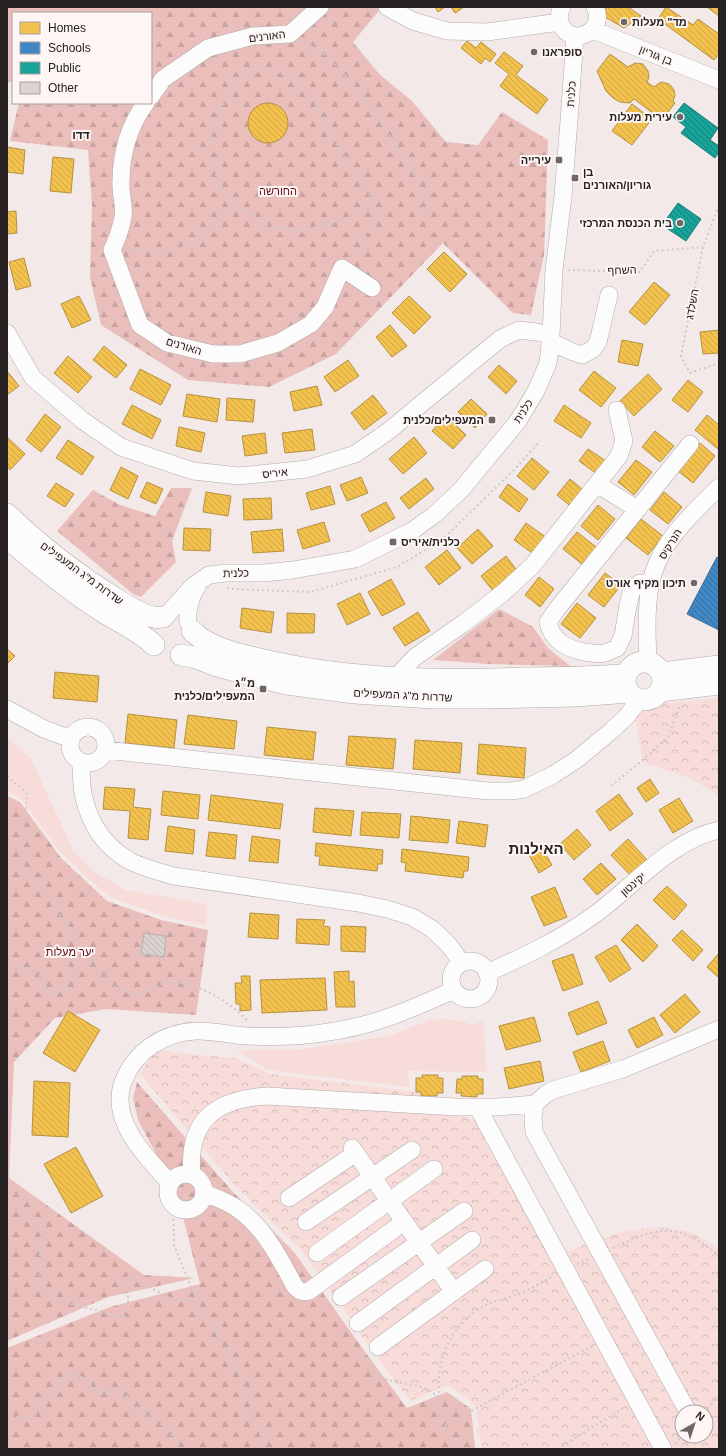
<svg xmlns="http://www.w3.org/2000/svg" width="726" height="1456" font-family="Arial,Heebo,sans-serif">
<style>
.green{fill:#f7dcda}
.forest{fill:url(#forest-firs)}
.park{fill:url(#park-crowns);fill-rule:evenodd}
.homes{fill:url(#homes-back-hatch);stroke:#b59140}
.schools{fill:url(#schools-back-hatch);stroke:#386994}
.public{fill:url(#public-back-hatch);stroke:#1c7c74}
.building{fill:url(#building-back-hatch);stroke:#b8b0af}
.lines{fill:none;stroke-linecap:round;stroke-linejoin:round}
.minor-casing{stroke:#b2aaaa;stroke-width:18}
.major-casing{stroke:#b2aaaa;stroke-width:22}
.path{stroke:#cecaca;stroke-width:2;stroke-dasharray:2 3;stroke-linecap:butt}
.minor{stroke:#fdfcfc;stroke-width:17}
.major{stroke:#fdfcfc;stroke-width:21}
.poi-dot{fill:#6f6767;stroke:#fdf6f5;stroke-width:1.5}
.labels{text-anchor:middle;stroke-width:4;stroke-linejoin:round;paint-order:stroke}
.poi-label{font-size:11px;font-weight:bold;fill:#282121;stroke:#fdf6f5;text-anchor:end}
.street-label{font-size:11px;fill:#282121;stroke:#fdf6f5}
.park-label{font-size:11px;fill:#5c0712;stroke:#fdf6f5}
.neighbourhood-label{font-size:12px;font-weight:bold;fill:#282121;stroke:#fdf6f5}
.district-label{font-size:15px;font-weight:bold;fill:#282121;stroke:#fdf6f5}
</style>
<defs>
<pattern id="forest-firs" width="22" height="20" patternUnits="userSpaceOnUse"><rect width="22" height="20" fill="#e9bebb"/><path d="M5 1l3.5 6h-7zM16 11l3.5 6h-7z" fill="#c8a3a0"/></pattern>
<pattern id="park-crowns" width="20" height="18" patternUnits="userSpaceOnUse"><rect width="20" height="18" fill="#f7dcda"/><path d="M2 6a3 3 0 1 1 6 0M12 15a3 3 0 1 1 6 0" fill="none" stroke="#d4bcbb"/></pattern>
<pattern id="homes-back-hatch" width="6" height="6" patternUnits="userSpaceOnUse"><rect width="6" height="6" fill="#f2c14e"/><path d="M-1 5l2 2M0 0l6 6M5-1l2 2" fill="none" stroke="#d0a644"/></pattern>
<pattern id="schools-back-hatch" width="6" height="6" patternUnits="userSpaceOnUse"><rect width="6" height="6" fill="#3f88c5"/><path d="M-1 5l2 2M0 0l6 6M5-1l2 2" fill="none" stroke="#356fa0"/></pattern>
<pattern id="public-back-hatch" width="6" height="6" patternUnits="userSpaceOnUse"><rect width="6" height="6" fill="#17a398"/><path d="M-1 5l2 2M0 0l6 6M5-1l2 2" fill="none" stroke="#15847c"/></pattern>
<pattern id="building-back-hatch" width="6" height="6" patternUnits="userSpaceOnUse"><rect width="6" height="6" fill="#dad3d2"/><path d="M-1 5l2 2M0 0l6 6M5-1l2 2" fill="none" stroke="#bbb5b4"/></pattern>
</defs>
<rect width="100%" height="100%" fill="#f3e9e8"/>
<!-- green -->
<path class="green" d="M 7,737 L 31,759 L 74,852 L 95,872 L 125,890 L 207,904 L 206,925 L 162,916 L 108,896 L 61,853 L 20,797 L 7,791 Z
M 443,1019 L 462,1021 L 473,1025 L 483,1020 L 487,1072 L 408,1071 L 409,1087 L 268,1070 L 236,1050 L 295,1050 L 345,1043 L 391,1035 L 430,1020 Z"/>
<!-- forest -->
<path class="forest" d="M 7,7 L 382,7 L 353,42 L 379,74 L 412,101 L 446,142 L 478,145 L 502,112 L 548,140 L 544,255 L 531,315 L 513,313 L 443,243 L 336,354 L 269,387 L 188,380 L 101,325 L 90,277 L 92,205 L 88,150 L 10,141 L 19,103 L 151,103 L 151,13 L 13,13 L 13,82 L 7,82 Z
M 171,488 L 192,488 L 172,541 L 176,562 L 141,597 L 133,594 L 57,531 L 93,490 L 120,505 L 155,516 Z
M 499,609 L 533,627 L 548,648 L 570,666 L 489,664 L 433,660 Z
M 7,796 L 20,802 L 61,858 L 107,901 L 161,920 L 208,930 L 196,1015 L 106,1009 L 55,1018 L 14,1062 L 9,1178 L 144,1275 L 195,1278 L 108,1297 L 7,1341 Z
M 137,1082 L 232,1191 L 294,1252 L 365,1352 L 407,1408 L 447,1392 L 471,1409 L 475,1449 L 7,1449 L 7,1348 L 110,1307 L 200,1284 L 180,1205 L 160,1161 L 138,1120 L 133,1098 Z"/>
<!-- park -->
<path class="park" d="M 719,698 L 719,798 L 718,795 L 690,778 L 643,762 L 635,715 L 628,707 Z
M 159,1050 L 199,1055 L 236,1058 L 270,1074 L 414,1092 L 450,1111 L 483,1123 L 559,1254 L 621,1232 L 659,1227 L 690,1232 L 719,1248 L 719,1449 L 482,1449 L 480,1437 L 476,1430 L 479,1428 L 476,1406 L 448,1385 L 410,1401 L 371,1349 L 321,1277 L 299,1248 L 236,1187 L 140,1074 L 151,1056 ZM 682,1412 L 706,1412 L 706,1436 L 682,1436 Z"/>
<!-- homes -->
<path class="homes" d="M 435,7 L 445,7 L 438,12 Z
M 451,7 L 464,7 L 455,13 Z
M 606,7 L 628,7 L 641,16 L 624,28 L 605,17 Z
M 666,7 L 693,25 L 698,19 L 719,34 L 719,54 L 714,60 L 658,19 Z
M 707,7 L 719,7 L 719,16 Z
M 467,41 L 476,48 L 481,42 L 496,54 L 490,62 L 485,58 L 481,64 L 461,48 Z
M 504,52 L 523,66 L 516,75 L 548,99 L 537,114 L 500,86 L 509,74 L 495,63 Z
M 610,54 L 628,67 L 635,63 L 643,64 L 648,71 L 649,77 L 647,82 L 654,87 L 661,82 L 669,84 L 671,86 L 674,90 L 675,96 L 673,101 L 675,103 L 662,120 L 634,99 L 630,103 L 620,102 L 613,98 L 606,91 L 597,71 Z
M248 123a20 20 0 1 1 40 0a20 20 0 1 1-40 0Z
M 632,104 L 652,119 L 632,145 L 612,131 Z
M 7,147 L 25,150 L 23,174 L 7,172 Z
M 53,157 L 74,159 L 71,193 L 50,191 Z
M 16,211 L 17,233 L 7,234 L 7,212 Z
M 444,252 L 467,274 L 450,292 L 427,269 Z
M 24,258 L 31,286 L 16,290 L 9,262 Z
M 654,282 L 670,295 L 645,325 L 629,312 Z
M 79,296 L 91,320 L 72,328 L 61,304 Z
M 409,296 L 431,317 L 414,334 L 392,313 Z
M 390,325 L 407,346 L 392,357 L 376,337 Z
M 719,330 L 719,353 L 703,354 L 700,332 Z
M 622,340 L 643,344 L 638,366 L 618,362 Z
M 104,346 L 127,365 L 116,378 L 93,360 Z
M 68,356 L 92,377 L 78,393 L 54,373 Z
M 348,360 L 359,376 L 335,392 L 324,377 Z
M 499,365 L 517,381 L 506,394 L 488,377 Z
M 140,369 L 171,385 L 161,405 L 130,389 Z
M 7,371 L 19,386 L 7,395 Z
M 594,371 L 616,388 L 601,407 L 579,390 Z
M 648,374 L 662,389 L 634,416 L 620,401 Z
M 688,380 L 703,392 L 688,412 L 672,400 Z
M 317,386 L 322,405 L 294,411 L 290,392 Z
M 187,394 L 220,399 L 217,422 L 183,416 Z
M 373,395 L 387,413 L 364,430 L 351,413 Z
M 227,398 L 255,400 L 253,422 L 226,420 Z
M 471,399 L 487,414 L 475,428 L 458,412 Z
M 132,405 L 161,420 L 152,439 L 122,424 Z
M 564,405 L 591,423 L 581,438 L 554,421 Z
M 45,414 L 61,427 L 41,452 L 26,440 Z
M 707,415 L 719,425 L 719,450 L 695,430 Z
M 446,416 L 466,435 L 453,449 L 432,431 Z
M 179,427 L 205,433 L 201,452 L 176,446 Z
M 312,429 L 315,450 L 285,453 L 282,433 Z
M 655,431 L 674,446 L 660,462 L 642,447 Z
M 265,433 L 267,453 L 245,456 L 242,436 Z
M 7,437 L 25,454 L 10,470 L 7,466 Z
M 414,437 L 427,453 L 403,474 L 389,459 Z
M 68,440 L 94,457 L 82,475 L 56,458 Z
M 700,443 L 715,456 L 693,483 L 678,471 Z
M 588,449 L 606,461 L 597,474 L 579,461 Z
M 532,458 L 549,472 L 534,490 L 517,476 Z
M 636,460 L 652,472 L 634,495 L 618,482 Z
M 121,467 L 138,476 L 128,499 L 110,490 Z
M 361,477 L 368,493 L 347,501 L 340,485 Z
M 426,478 L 434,489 L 409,509 L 400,498 Z
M 570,479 L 587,493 L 574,509 L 557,495 Z
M 147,482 L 163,489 L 156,504 L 140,497 Z
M 56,483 L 74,494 L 65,507 L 47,496 Z
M 508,484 L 528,499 L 519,512 L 499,497 Z
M 330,486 L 335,504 L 311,510 L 306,493 Z
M 206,492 L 231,496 L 228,516 L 203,512 Z
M 664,492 L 682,507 L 668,524 L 650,510 Z
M 271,498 L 272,519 L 244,520 L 243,499 Z
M 386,502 L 395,518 L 370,532 L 361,515 Z
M 598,505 L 615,519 L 598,540 L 581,526 Z
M 641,519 L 663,536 L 648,555 L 626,538 Z
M 324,522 L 330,541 L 303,549 L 297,530 Z
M 526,523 L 547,538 L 535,555 L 514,540 Z
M 184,528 L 211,529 L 210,551 L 183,550 Z
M 282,529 L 284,551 L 253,553 L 251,532 Z
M 478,529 L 493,546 L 472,564 L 457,548 Z
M 577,532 L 596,547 L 582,564 L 563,549 Z
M 447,550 L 461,568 L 439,585 L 425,567 Z
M 506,556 L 519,573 L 494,592 L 481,576 Z
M 605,573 L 621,585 L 604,607 L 588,595 Z
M 539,577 L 554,589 L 540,607 L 525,595 Z
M 391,579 L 405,604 L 382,616 L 368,592 Z
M 360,593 L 370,614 L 347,625 L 337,604 Z
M 577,603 L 596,618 L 580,638 L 561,624 Z
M 242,608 L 274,612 L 271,633 L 240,628 Z
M 418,612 L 430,631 L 405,646 L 393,628 Z
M 287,613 L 315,614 L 314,633 L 287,633 Z
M 7,649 L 15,656 L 7,664 Z
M 55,672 L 99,676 L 97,702 L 53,698 Z
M 128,714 L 177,720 L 174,748 L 125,743 Z
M 188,715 L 237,721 L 234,749 L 184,744 Z
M 267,727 L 316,732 L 313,760 L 264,755 Z
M 349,736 L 396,739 L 393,769 L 346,765 Z
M 415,740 L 462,743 L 460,773 L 413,769 Z
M 479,744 L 526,748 L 524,778 L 477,774 Z
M 650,779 L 659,793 L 646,802 L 637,788 Z
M 105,787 L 135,789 L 133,807 L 151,809 L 148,840 L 128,838 L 130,811 L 103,809 Z
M 163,791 L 200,795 L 198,819 L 161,815 Z
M 619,794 L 633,814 L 610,831 L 596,811 Z
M 211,795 L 283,804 L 280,829 L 208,820 Z
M 679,798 L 693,821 L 673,833 L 659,810 Z
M 315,808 L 354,811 L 351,836 L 313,832 Z
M 362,812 L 401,814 L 399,838 L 360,835 Z
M 411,816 L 450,820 L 448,843 L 409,840 Z
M 459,821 L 488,825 L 485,847 L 456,843 Z
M 168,826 L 195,830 L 193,854 L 165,851 Z
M 577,829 L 591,845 L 574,860 L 560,844 Z
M 209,832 L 237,835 L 235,859 L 206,856 Z
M 252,836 L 280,840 L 278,863 L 249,861 Z
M 628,839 L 647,860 L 630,875 L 611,855 Z
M 316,843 L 383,850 L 382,864 L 378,864 L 377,871 L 319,865 L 320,856 L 315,856 Z
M 542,848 L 552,865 L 539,873 L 529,855 Z
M 402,849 L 469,857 L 468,871 L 464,871 L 463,878 L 405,871 L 406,863 L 401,862 Z
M 601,863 L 616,879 L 597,895 L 583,879 Z
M 667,886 L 687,905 L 674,920 L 653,900 Z
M 555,887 L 567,917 L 544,926 L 531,897 Z
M 250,913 L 279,915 L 278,939 L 248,937 Z
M 297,919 L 325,920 L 323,926 L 330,927 L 329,945 L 296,943 Z
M 637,924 L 658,946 L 643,962 L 621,940 Z
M 341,926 L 366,927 L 365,952 L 341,951 Z
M 682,930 L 703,950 L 693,961 L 672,940 Z
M 616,945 L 631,969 L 610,982 L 595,957 Z
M 719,953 L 719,978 L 707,967 Z
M 573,954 L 583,984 L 563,991 L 552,961 Z
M 349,971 L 349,982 L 354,981 L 355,1007 L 336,1007 L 334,972 Z
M 241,976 L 250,976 L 251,1010 L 240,1011 L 240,1004 L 236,1004 L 235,983 L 242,983 Z
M 325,978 L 327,1010 L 262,1013 L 260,980 Z
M 685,994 L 700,1012 L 675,1033 L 660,1015 Z
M 598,1001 L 607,1023 L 577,1035 L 568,1013 Z
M 68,1011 L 100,1030 L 75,1072 L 43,1053 Z
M 534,1017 L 541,1041 L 506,1050 L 499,1026 Z
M 654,1017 L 663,1035 L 637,1048 L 628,1030 Z
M 603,1041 L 610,1061 L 581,1072 L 573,1052 Z
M 540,1061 L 544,1081 L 509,1089 L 504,1068 Z
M 422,1075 L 438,1075 L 438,1078 L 443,1078 L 443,1093 L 437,1093 L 437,1096 L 421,1096 L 421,1092 L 416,1092 L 416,1078 L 422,1078 Z
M 462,1076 L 478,1076 L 478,1079 L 483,1079 L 483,1094 L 477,1094 L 477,1097 L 461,1096 L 462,1093 L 456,1093 L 457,1079 L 462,1079 Z
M 34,1081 L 70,1083 L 68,1137 L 32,1135 Z
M 76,1147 L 103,1196 L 71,1213 L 44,1164 Z"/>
<!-- schools -->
<path class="schools" d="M 717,557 L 719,558 L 719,630 L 687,614 Z"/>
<!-- public -->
<path class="public" d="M 684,103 L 718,128 L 710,140 L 719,146 L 719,152 L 715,158 L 681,133 L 686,127 L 673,117 Z
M 678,203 L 701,219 L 686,241 L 662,225 Z"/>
<!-- building -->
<path class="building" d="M 144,933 L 166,936 L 164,957 L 141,954 Z"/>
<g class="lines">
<defs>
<path id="minor" d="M 387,7 L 413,21 L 447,31 L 487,32 L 560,22
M 562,7 C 559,13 558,19 561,25 C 572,48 607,31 595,7
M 593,30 L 719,80
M 151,96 L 163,79 L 208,48 L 253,36 L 290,34 L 320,7
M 146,103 C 129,125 121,154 121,181 C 120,193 125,206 123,217 C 121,229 117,239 112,250 L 140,325 L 167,343 L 213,354 L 240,354 L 278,343 L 311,324 L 325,307 L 342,268 L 372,288
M 7,333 L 33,378 L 82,420 L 121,447 L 193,471 L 239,476 L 307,469 L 355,454 L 386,433 L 500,339 L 519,330 L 536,332 L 551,335
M 551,342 L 573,352 L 582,355 L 593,349 L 598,342 L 609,295
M 597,484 L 637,509
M 652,582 L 640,583 L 632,590 L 628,605 L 623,636 L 617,648 C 613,649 609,652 605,653 C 599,654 590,653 584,652 C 566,648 552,641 548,622 L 557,609 L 690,444
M 166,616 L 193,586 L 209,575 L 227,573 L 264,573 L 293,570 L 355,559 L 412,531 L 434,515 L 461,490 L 518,421 L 536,391 L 548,363 L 551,335 L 554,270 L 563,196 L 570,108 L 575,36
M 188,622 C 187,609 190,598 197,587
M 648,662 C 647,633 645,602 653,574 C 664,538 694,512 719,487
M 395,678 L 415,657 L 464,623 L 504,592 L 532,566 L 619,456 L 624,441 L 617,410
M 7,709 L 44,729 L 71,739
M70 745a18 18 0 1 1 36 0a18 18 0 1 1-36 0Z
M 105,750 L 488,791 L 512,791 L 524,789 L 553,775 L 576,760 L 611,731 L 626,717 L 640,699
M 82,762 C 78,801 94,841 130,861 C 144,868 159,872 174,876 L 358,903 L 387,909 L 412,917 L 432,929 L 448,944 L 462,963
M451 980a19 19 0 1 1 38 0a19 19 0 1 1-38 0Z
M 487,973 C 525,956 561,939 594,915 C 633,887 671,840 719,830
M 535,1104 L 533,1117 L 534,1132 L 688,1412
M 478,1108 L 663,1449
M 352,1148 L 454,1292
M168 1192a18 18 0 1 1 36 0a18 18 0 1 1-36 0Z
M 192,1175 C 187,1120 216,1099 267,1096 L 457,1107 L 498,1107 L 535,1104 L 546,1094 L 553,1090 L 623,1069 L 719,1029
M 170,1183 C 146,1157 109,1121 123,1082 C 135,1051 163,1033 195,1031 C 212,1030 230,1035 247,1036 C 272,1037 297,1037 322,1033 C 372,1027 409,1010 454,990
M 204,1193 C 215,1197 225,1201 235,1207 C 263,1225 279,1257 294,1285 C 298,1291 302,1293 309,1291 L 404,1222
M 289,1198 L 356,1153
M 306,1222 L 412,1150
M 317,1253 L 434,1169
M 341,1297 L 464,1211
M 358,1323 L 472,1240
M 378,1347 L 485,1269"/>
<path id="major" d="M 7,514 C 40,546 79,576 118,600 C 129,607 142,615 154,617 C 157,618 160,617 163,617
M 7,538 C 36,563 65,587 97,608 C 116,621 137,629 154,645
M 192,631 C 196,634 200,638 204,640 C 222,652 252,657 273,662 C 355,680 440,681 523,678 C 558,678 592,677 626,675
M 181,655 L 194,657 L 217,666 L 253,676 L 287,684 L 355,693 L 433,698 L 484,698 L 576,696 L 629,692
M625 681a19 19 0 1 1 38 0a19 19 0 1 1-38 0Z
M 661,672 L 670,672 L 719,666
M 660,691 L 719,684"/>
</defs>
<!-- minor casing -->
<use href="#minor" class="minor-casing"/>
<!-- major casing -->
<use href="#major" class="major-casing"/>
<!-- path -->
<path class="path" d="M 124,13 L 133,7
M 302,41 L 324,54 L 345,75 L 383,124 L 418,183 L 425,217
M 7,82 L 13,79
M 233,203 L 270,227 L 299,232 L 349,218 L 364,210 L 372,201
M 719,205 L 703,247 L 681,356 L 690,373 L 719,363
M 128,250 L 171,251 L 198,240 L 233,203 L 219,183 L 207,151 L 227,95 L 243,75 L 264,66 L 287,76 L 314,100 L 330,135 L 364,184 L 372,201 L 376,217 L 361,244 L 350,258
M 568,270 L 640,272 L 654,251 L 703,247
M 227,588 L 231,589 L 310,592 L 397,567 L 443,539 L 515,469 L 540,441
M 7,776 L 27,794 L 22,864 L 105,977 C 113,984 123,994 134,994 C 141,995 155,986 163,984 C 192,977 230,1002 249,1022
M 611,786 L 645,758 L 668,737 L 680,705
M 7,961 L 39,974 L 45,992 L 65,992 L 70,973 L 64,949 L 71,931
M 7,1185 L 41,1232 L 38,1285 L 55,1300 L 124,1317 L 128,1305 L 128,1276 L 174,1300 L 196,1299
M 173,1204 L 174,1245 L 196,1299 L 244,1381 L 264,1449
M 613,1248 C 635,1238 658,1226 682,1233 C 695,1237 707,1247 719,1255
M 577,1264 L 588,1259
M 369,1357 C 366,1382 401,1381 417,1386 C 425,1388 432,1392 439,1397
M 704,1412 L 719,1396
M 7,1416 L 33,1418 L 64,1375 L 85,1377 L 97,1394 L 119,1387 L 137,1408 L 167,1428 L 180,1449
M 445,1425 L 592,1346
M 675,1444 L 682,1436
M 458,1449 C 453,1441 448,1433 445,1425 C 431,1382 439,1335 479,1309 C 492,1300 509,1298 524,1292 C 534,1287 544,1281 553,1276
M 558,1449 L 625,1407"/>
<!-- minor -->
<use href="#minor" class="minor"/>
<!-- major -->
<use href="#major" class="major"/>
</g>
<!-- markers -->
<g class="poi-dot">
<circle cx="624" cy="22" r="4"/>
<circle cx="534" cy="52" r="4"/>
<circle cx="680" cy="117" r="4"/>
<rect x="555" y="156" width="8" height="8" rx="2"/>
<rect x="571" y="174" width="8" height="8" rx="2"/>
<circle cx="680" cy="223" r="4"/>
<rect x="488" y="416" width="8" height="8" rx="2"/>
<rect x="389" y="538" width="8" height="8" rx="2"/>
<circle cx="694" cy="583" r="4"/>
<rect x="259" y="685" width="8" height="8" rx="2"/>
</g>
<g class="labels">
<!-- poi labels -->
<g class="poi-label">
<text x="632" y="26" text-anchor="start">מד" מעלות</text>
<text x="542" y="56" text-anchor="start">סופראנו</text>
<text x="672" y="121">עירית מעלות</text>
<text x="551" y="164">עירייה</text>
<text x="583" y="176" text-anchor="start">בן<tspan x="583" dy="13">גוריון/האורנים</tspan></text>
<text x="672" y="227">בית הכנסת המרכזי</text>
<text x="484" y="424">המעפילים/כלנית</text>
<text x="401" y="546" text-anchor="start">כלנית/איריס</text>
<text x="686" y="587">תיכון מקיף אורט</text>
<text x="255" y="687">מ״ג<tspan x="255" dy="13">המעפילים/כלנית</tspan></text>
</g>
<!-- street labels -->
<g class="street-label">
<text transform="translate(267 36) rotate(-7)" y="4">האורנים</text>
<text transform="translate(656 55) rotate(22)" y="4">בן גוריון</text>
<text transform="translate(571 94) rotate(-86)" y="4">כלנית</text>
<text transform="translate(622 270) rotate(-2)" y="4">השחף</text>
<text transform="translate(692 304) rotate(-79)" y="4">השלדג</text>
<text transform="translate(184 346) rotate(17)" y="4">האורנים</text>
<text transform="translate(523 411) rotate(-57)" y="4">כלנית</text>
<text transform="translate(275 473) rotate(-6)" y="4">איריס</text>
<text transform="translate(670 544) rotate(-58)" y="4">הנרקיס</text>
<text transform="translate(82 573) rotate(36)" y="4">שדרות מ"ג המעפילים</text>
<text transform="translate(236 573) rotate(-1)" y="4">כלנית</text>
<text transform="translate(403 695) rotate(3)" y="4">שדרות מ"ג המעפילים</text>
<text transform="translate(633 884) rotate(-41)" y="4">יקינטון</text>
</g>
<!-- park labels -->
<g class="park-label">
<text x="278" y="195">החורשה</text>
<text x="70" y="956">יער מעלות</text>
</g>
<!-- neighbourhood labels -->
<g class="neighbourhood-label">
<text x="81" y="139">דדו</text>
</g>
<!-- district labels -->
<g class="district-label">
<text x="536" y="854">האילנות</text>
</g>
</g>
<!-- border -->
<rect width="726" height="1456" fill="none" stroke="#282121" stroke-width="16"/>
<!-- legend -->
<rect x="12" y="12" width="140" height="92" fill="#fdf6f5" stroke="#a8a1a0"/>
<rect x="20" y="22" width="20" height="12" fill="#f2c14e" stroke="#a8a1a0"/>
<text x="48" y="32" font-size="12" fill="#282121">Homes</text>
<rect x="20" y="42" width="20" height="12" fill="#3f88c5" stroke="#a8a1a0"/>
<text x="48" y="52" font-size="12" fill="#282121">Schools</text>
<rect x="20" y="62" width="20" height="12" fill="#17a398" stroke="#a8a1a0"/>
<text x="48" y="72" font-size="12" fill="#282121">Public</text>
<rect x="20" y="82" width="20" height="12" fill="#dad3d2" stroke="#a8a1a0"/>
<text x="48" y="92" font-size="12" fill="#282121">Other</text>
<!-- north arrow -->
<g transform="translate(694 1424) rotate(39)"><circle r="19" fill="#fdf6f5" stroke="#a8a1a0"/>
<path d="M0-3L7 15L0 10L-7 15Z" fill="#6f6767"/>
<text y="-6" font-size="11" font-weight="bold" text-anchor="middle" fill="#282121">N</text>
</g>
</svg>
